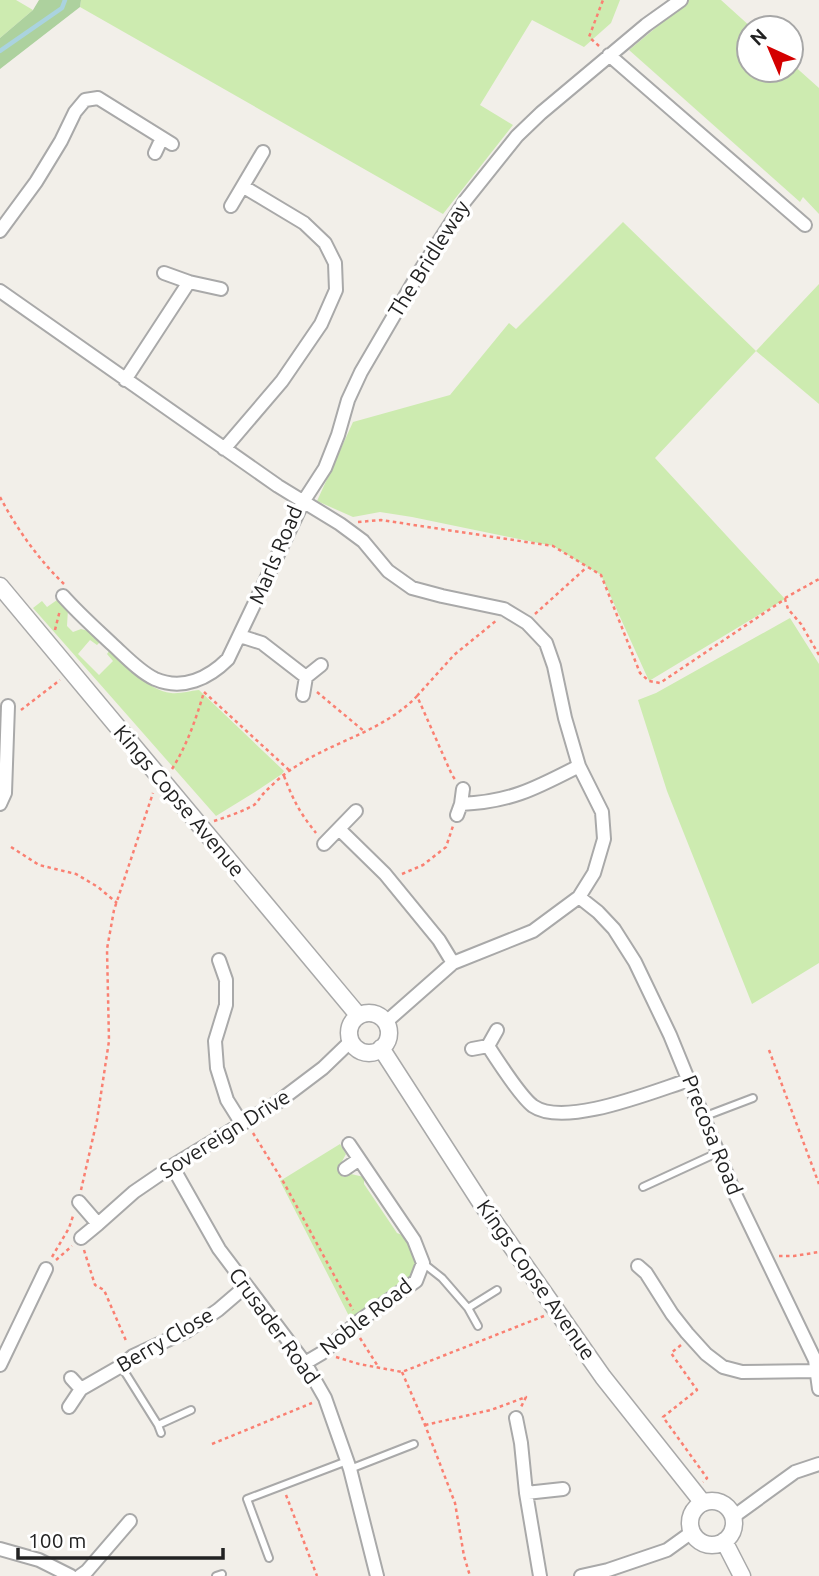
<svg xmlns="http://www.w3.org/2000/svg" width="819" height="1576" font-family="Ubuntu,sans-serif">
<style>
.grass{fill:#cdebb0}
.forest{fill:#add19e}
.lines{fill:none;stroke-linecap:round;stroke-linejoin:round}
.stream{stroke:#aad3df;stroke-width:4.5}
.service-casing{stroke:#a9a9a9;stroke-width:10}
.minor-casing{stroke:#a9a9a9;stroke-width:16}
.tertiary-casing{stroke:#a9a9a9;stroke-width:19}
.path{stroke:#fa8072;stroke-width:2.5;stroke-dasharray:3.5 3.5;stroke-linecap:butt}
.service{stroke:#fff;stroke-width:6}
.minor{stroke:#fff;stroke-width:12}
.tertiary{stroke:#fff;stroke-width:16}
.labels{text-anchor:middle;stroke-width:7;stroke-linejoin:round;paint-order:stroke}
.street-label{font-size:21px;fill:#222;stroke:#fff}
</style>
<rect width="100%" height="100%" fill="#f2efe9"/>
<!-- grass -->
<path class="grass" d="M 0,0 L 16,0 L 33,10 L 0,38 Z
M 81,0 L 620,0 L 611,23 L 584,47 L 532,20 L 480,105 L 513,125 L 443,214 L 80,7 Z
M 689,0 L 721,0 L 752,28 L 749,28 L 749,70 L 791,70 L 791,63 L 819,88 L 819,214 L 803,197 L 800,202 L 629,50 Z
M 623,222 L 756,351 L 819,284 L 819,404 L 756,351 L 655,458 L 785,599 L 649,681 L 601,575 L 553,546 L 412,517 L 380,512 L 353,517 L 317,501 L 353,422 L 450,395 L 509,323 L 516,329 Z
M 57,600 L 68,609 L 67,626 L 73,632 L 81,629 L 92,632 L 101,641 L 97,645 L 90,640 L 78,654 L 99,675 L 113,661 L 107,654 L 109,651 L 113,650 C 129,665 147,690 171,693 C 180,694 189,691 199,690 L 284,771 L 282,774 L 255,792 L 216,816 L 33,608 L 42,601 L 47,607 Z
M 790,618 L 819,664 L 819,963 L 752,1004 L 667,791 L 638,700 L 656,693 Z
M 340,1144 L 346,1154 L 338,1169 L 343,1177 L 351,1174 L 364,1177 L 364,1184 L 397,1233 L 402,1235 C 410,1248 422,1263 411,1277 L 351,1320 L 280,1181 Z"/>
<!-- forest -->
<path class="forest" d="M 39,0 L 81,0 L 80,7 L 0,69 L 0,38 L 33,10 Z"/>
<g class="lines">
<!-- stream -->
<path class="stream" d="M 0,51 L 62,8 L 65,0"/>
<defs>
<path id="service" d="M 703,1117 L 753,1098
M 643,1187 L 717,1153
M 423,1263 L 442,1278 L 468,1308 L 478,1326
M 468,1308 L 497,1290
M 121,1366 L 158,1425 L 161,1433
M 158,1425 L 191,1410
M 350,1469 L 414,1444
M 269,1558 L 247,1499 L 347,1461
M 216,1576 L 222,1574"/>
<path id="minor" d="M 609,55 L 805,225
M 155,153 L 162,138
M 231,206 L 263,152
M 0,231 L 36,182 L 61,141 L 75,112 L 85,100 L 98,98 L 172,144
M 164,273 L 189,282 L 221,289
M 0,291 L 278,486 L 340,524 L 363,541 L 388,571 L 412,588 L 442,596 L 504,609 L 527,623 L 546,643 L 554,666 L 565,718 L 579,766 L 602,812 L 604,839 L 594,873 L 579,897 L 533,931 L 453,963 L 386,1022
M 125,380 L 189,282
M 224,449 L 282,381 L 321,324 L 336,290 L 335,263 L 325,243 L 304,223 L 244,187
M 63,596 C 79,614 96,629 113,645 C 126,657 140,672 155,679 C 183,691 209,678 228,659 L 303,502 L 325,468 L 338,435 L 348,400 L 361,372 L 420,271 L 465,201 L 517,136 L 541,113 L 646,25 L 681,0
M 240,636 L 262,643 L 306,677
M 303,695 L 306,677 L 321,665
M 0,804 L 5,793 L 8,706
M 461,804 C 511,802 536,788 579,766
M 457,815 L 461,804 L 463,789
M 339,829 L 385,874 L 439,940 L 453,963
M 324,844 L 356,811
M 579,897 L 598,912 L 614,929 L 635,962 L 670,1035 L 735,1194 L 815,1360 L 819,1389
M 219,960 L 226,980 L 226,1005 L 215,1041 L 217,1068 L 227,1100 L 242,1124
M 497,1030 L 488,1046 C 497,1060 521,1097 533,1106 C 565,1128 654,1091 689,1080
M 472,1049 L 488,1046
M 172,1166 L 219,1249 L 305,1363 L 325,1398 L 350,1469 L 377,1576
M 345,1169 L 358,1160
M 79,1202 L 98,1224 L 134,1192 L 172,1166 L 278,1102 L 323,1068 L 350,1042
M 81,1238 L 98,1224
M 638,1266 L 646,1273 L 672,1314 L 687,1333 L 706,1354 L 723,1367 L 742,1372 L 816,1371
M 305,1363 L 322,1353 L 359,1321 L 416,1281 L 423,1263 L 414,1240 L 349,1144
M 0,1365 L 46,1269
M 71,1378 L 81,1389
M 69,1407 L 81,1389 L 121,1366 L 133,1356 L 187,1331 L 218,1310 L 246,1286
M 516,1418 L 521,1443 L 526,1493 L 540,1576
M 526,1493 L 563,1489
M 733,1517 L 795,1472 L 819,1464
M 0,1549 L 39,1560 L 71,1576
M 80,1576 L 87,1571 L 130,1521
M 581,1576 L 608,1570 L 667,1550 L 692,1532"/>
<path id="tertiary" d="M 0,586 L 358,1015
M349 1033a20 20 0 1 1 40 0a20 20 0 1 1-40 0Z
M 381,1048 L 479,1200 L 603,1377 L 703,1503
M690 1523a22 22 0 1 1 44 0a22 22 0 1 1-44 0Z
M 724,1541 L 742,1576"/>
</defs>
<!-- service casing -->
<use href="#service" class="service-casing"/>
<!-- minor casing -->
<use href="#minor" class="minor-casing"/>
<!-- tertiary casing -->
<use href="#tertiary" class="tertiary-casing"/>
<!-- path -->
<path class="path" d="M 599,46 L 589,37 L 603,0
M 0,497 C 17,529 38,559 64,584
M 358,522 L 381,520 L 553,546 L 601,575 L 640,673 L 649,681 L 660,683 L 785,599 L 788,609 L 801,624 L 819,655
M 785,598 L 819,579
M 535,614 L 587,567
M 55,630 L 60,610
M 204,692 L 289,770
M 317,692 L 365,732
M 417,696 L 454,655 L 497,620
M 21,710 L 60,680
M 172,769 C 187,745 196,719 204,692
M 284,776 C 293,800 300,813 316,833
M 214,821 C 224,818 244,811 254,805 C 258,802 260,797 264,793 C 272,785 282,775 292,769 C 332,741 383,732 417,696 L 452,775 L 456,781
M 11,847 L 39,865 L 76,874 L 98,887 L 117,903
M 402,874 L 423,865 L 446,847 L 453,826
M 769,1050 L 819,1184
M 253,1133 L 284,1183 L 353,1310
M 81,1190 L 97,1120 L 109,1041 L 107,949 L 114,910 L 153,793
M 84,1250 L 95,1285 L 104,1290 L 127,1343
M 779,1256 L 794,1256 L 819,1252
M 52,1257 L 69,1228 L 73,1216
M 56,1260 L 72,1246
M 360,1338 L 379,1368
M 681,1345 L 671,1353 L 697,1390 L 663,1417 L 707,1478 L 703,1482
M 336,1357 L 359,1364 L 402,1372 L 544,1316
M 402,1372 L 425,1425 L 455,1503 L 464,1556 L 470,1576
M 425,1425 L 491,1410 L 526,1397 L 521,1407
M 212,1444 L 312,1403
M 286,1495 L 317,1576"/>
<!-- service -->
<use href="#service" class="service"/>
<!-- minor -->
<use href="#minor" class="minor"/>
<!-- tertiary -->
<use href="#tertiary" class="tertiary"/>
</g>
<g class="labels">
<!-- street labels -->
<g class="street-label">
<text transform="translate(429 259) rotate(-58)" y="7">The Bridleway</text>
<text transform="translate(276 555) rotate(-67)" y="7">Marls Road</text>
<text transform="translate(179 801) rotate(50)" y="7">Kings Copse Avenue</text>
<text transform="translate(225 1134) rotate(-32)" y="7">Sovereign Drive</text>
<text transform="translate(712 1135) rotate(68)" y="7">Precosa Road</text>
<text transform="translate(536 1280) rotate(55)" y="7">Kings Copse Avenue</text>
<text transform="translate(366 1317) rotate(-38)" y="7">Noble Road</text>
<text transform="translate(274 1326) rotate(54)" y="7">Crusader Road</text>
<text transform="translate(165 1340) rotate(-30)" y="7">Berry Close</text>
</g>
</g>
<!-- north arrow -->
<g transform="translate(770 49) rotate(316)"><circle r="33" fill="#ffffff" stroke="#a7a7a7" stroke-width="2"/>
<path d="M0-5L12 26L0 18L-12 26Z" fill="#d40000"/>
<text y="-10" font-size="19" font-weight="bold" text-anchor="middle" fill="#222222">N</text>
</g>
<!-- scale -->
<path d="M18 1548v10h205v-10" fill="none" stroke="#222222" stroke-width="3.5"/>
<text x="28" y="1548" font-size="21" fill="#222222" stroke="#ffffff" stroke-width="5" paint-order="stroke">100 m</text>
</svg>
